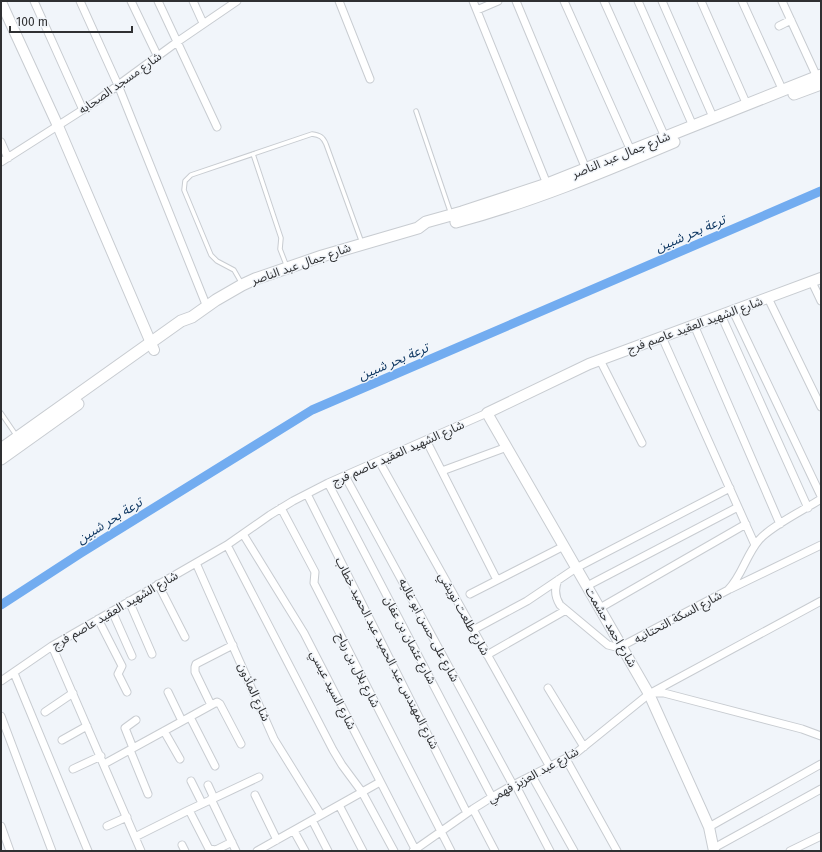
<svg xmlns="http://www.w3.org/2000/svg" width="822" height="852" font-family="'Fira Sans','Noto Sans Arabic',sans-serif">
<style>
.lines{fill:none;stroke-linecap:round;stroke-linejoin:round}
.canal{stroke:#72acf0;stroke-width:9}
.lane-casing{stroke:#c8ccd1;stroke-width:5.5}
.street-casing{stroke:#c8ccd1;stroke-width:9}
.secondary-casing{stroke:#c8ccd1;stroke-width:12}
.primary-casing{stroke:#c8ccd1;stroke-width:13}
.lane{stroke:#fff;stroke-width:3.5}
.street{stroke:#fff;stroke-width:7}
.secondary{stroke:#fff;stroke-width:10}
.primary{stroke:#fff;stroke-width:11}
.labels{text-anchor:middle;stroke-width:3;stroke-linejoin:round;paint-order:stroke}
.street-label{font-size:12px;fill:#2f3032;stroke:#f1f5fa}
.water-label{font-size:13px;font-style:italic;fill:#0d3661;stroke:#f1f5fa}
</style>
<rect width="100%" height="100%" fill="#f1f5fa"/>
<g class="lines">
<!-- canal -->
<path class="canal" d="M 1,605 L 81,553 L 312,410 L 821,191"/>
<defs>
<path id="lane" d="M 416,111 L 451,214
M 253,154 L 281,238 L 280,249 L 287,267
M 242,284 L 234,270 L 217,261 L 211,255 L 184,190 L 185,181 L 191,175 L 312,134 C 320,135 323,137 326,144 L 362,243
M 1,413 L 16,435"/>
<path id="street" d="M 34,1 L 83,110
M 80,1 L 118,85 L 207,307
M 131,1 L 158,57
M 158,1 L 217,127
M 193,1 L 203,23
M 339,1 L 370,79
M 473,1 L 547,184
M 516,1 L 586,169
M 564,1 L 632,153
M 604,1 L 665,137
M 638,1 L 693,126
M 662,1 L 713,117
M 701,1 L 747,105
M 742,1 L 783,91
M 782,1 L 817,77
M 477,10 L 498,1
M 779,26 L 791,20
M 1,142 L 8,158
M 1,162 L 95,102 L 177,42 L 237,1
M 812,282 L 821,301
M 768,298 L 821,407
M 733,311 L 821,496
M 721,315 L 808,508
M 694,325 L 780,524
M 662,337 L 755,545
M 600,360 L 642,443
M 426,440 L 497,580
M 379,461 L 550,767
M 442,471 L 507,447
M 345,476 L 513,785
M 328,483 L 492,797
M 307,494 L 467,813
M 281,508 L 315,572 L 314,583 L 451,851
M 243,534 L 304,633 L 416,851
M 227,545 L 333,750 L 342,765 L 362,792 L 394,851
M 196,563 L 274,739 L 321,815
M 558,580 C 554,589 555,597 560,605 L 608,645 L 616,647 L 622,646 L 728,590 C 742,576 746,555 759,540 C 771,526 804,510 821,499
M 158,584 L 185,637
M 587,586 L 738,507
M 730,589 L 821,545
M 470,594 L 564,546
M 129,601 L 152,654
M 600,608 L 746,524
M 112,611 L 132,656
M 98,619 L 122,666 L 118,674 L 127,692
M 473,630 L 527,601 L 576,568 L 730,488
M 52,646 L 141,851
M 487,655 L 566,610
M 14,673 L 88,851
M 1,681 L 52,646 L 227,545 L 270,515 L 293,501 L 328,483 L 487,413
M 548,688 L 584,747
M 168,692 L 182,721
M 651,693 L 664,693 L 802,729 L 821,736
M 211,705 L 195,672 L 195,667 L 196,664 L 233,645
M 45,712 L 73,693
M 1,716 L 52,851
M 190,717 L 215,766
M 164,731 L 180,759
M 62,740 L 87,726
M 133,748 L 125,728 L 136,720
M 130,750 L 148,794
M 566,759 L 617,851
M 104,764 L 217,702 L 220,704 L 241,744
M 73,769 L 101,756
M 532,776 L 574,851
M 191,781 L 202,803
M 515,784 L 550,851
M 208,785 L 214,798
M 255,795 L 277,840
M 211,799 L 236,851
M 339,805 L 363,851
M 473,809 L 495,851
M 189,810 L 209,849 L 216,850 L 232,842
M 312,820 L 328,851
M 1,826 L 10,851
M 107,826 L 127,817
M 709,827 L 821,764
M 294,831 L 305,851
M 135,837 L 189,810 L 259,777
M 182,845 L 185,851
M 714,848 L 821,789
M 257,851 L 380,782
M 413,851 L 473,809 L 492,797 L 513,785 L 576,753 L 649,694 L 821,601
M 790,851 L 821,836"/>
<path id="secondary" d="M 1,2 L 58,126 L 154,350
M 714,851 L 709,827 L 701,809 L 649,694 L 487,413 L 589,364 L 821,278"/>
<path id="primary" d="M 794,94 L 821,84
M 456,222 C 531,202 603,172 674,142
M 1,449 L 181,321 L 192,317 L 216,300 L 242,285 L 255,279 L 322,256 L 418,228 L 426,222 L 462,212 L 547,184 L 821,75
M 1,459 L 78,404"/>
</defs>
<!-- lane casing -->
<use href="#lane" class="lane-casing"/>
<!-- street casing -->
<use href="#street" class="street-casing"/>
<!-- secondary casing -->
<use href="#secondary" class="secondary-casing"/>
<!-- primary casing -->
<use href="#primary" class="primary-casing"/>
<!-- lane -->
<use href="#lane" class="lane"/>
<!-- street -->
<use href="#street" class="street"/>
<!-- secondary -->
<use href="#secondary" class="secondary"/>
<!-- primary -->
<use href="#primary" class="primary"/>
</g>
<g class="labels">
<!-- street labels -->
<g class="street-label">
<text transform="translate(120 83) rotate(-35)" y="4">شارع مسجد الصحابه</text>
<text transform="translate(621 155) rotate(-22)" y="4">شارع جمال عبد الناصر</text>
<text transform="translate(301 264) rotate(-19)" y="4">شارع جمال عبد الناصر</text>
<text transform="translate(695 325) rotate(-20)" y="4">شارع الشهيد العقيد عاصم فرج</text>
<text transform="translate(398 453) rotate(-24)" y="4">شارع الشهيد العقيد عاصم فرج</text>
<text transform="translate(115 610) rotate(-30)" y="4">شارع الشهيد العقيد عاصم فرج</text>
<text transform="translate(464 614) rotate(61)" y="4">شارع طلعت نويشي</text>
<text transform="translate(678 617) rotate(-28)" y="4">شارع السكة التحتانيه</text>
<text transform="translate(611 627) rotate(60)" y="4">شارع احمد حشمت</text>
<text transform="translate(429 630) rotate(62)" y="4">شارع على حسن ابو غاليه</text>
<text transform="translate(410 640) rotate(62)" y="4">شارع عثمان بن عفان</text>
<text transform="translate(387 653) rotate(63)" y="4">شارع المهندس عبد الحميد عبد الحميد خطاب</text>
<text transform="translate(358 670) rotate(63)" y="4">شارع بلال بن رباح</text>
<text transform="translate(333 690) rotate(63)" y="4">شارع السيد عيسي</text>
<text transform="translate(254 692) rotate(66)" y="4">شارع المأذون</text>
<text transform="translate(533 775) rotate(-29)" y="4">شارع عبد العزيز فهمي</text>
</g>
<!-- water labels -->
<g class="water-label">
<text transform="translate(690 233) rotate(-23)" y="5">ترعة بحر شبين</text>
<text transform="translate(393 361) rotate(-23)" y="5">ترعة بحر شبين</text>
<text transform="translate(109 520) rotate(-32)" y="5">ترعة بحر شبين</text>
</g>
</g>
<!-- border -->
<rect width="822" height="852" fill="none" stroke="#2f3032" stroke-width="4"/>
<!-- scale -->
<path d="M10 26v6h122v-6" fill="none" stroke="#2f3032" stroke-width="2"/>
<text x="16" y="26" font-size="12" fill="#2f3032" stroke="#f1f5fa" stroke-width="3" paint-order="stroke">100 m</text>
</svg>
